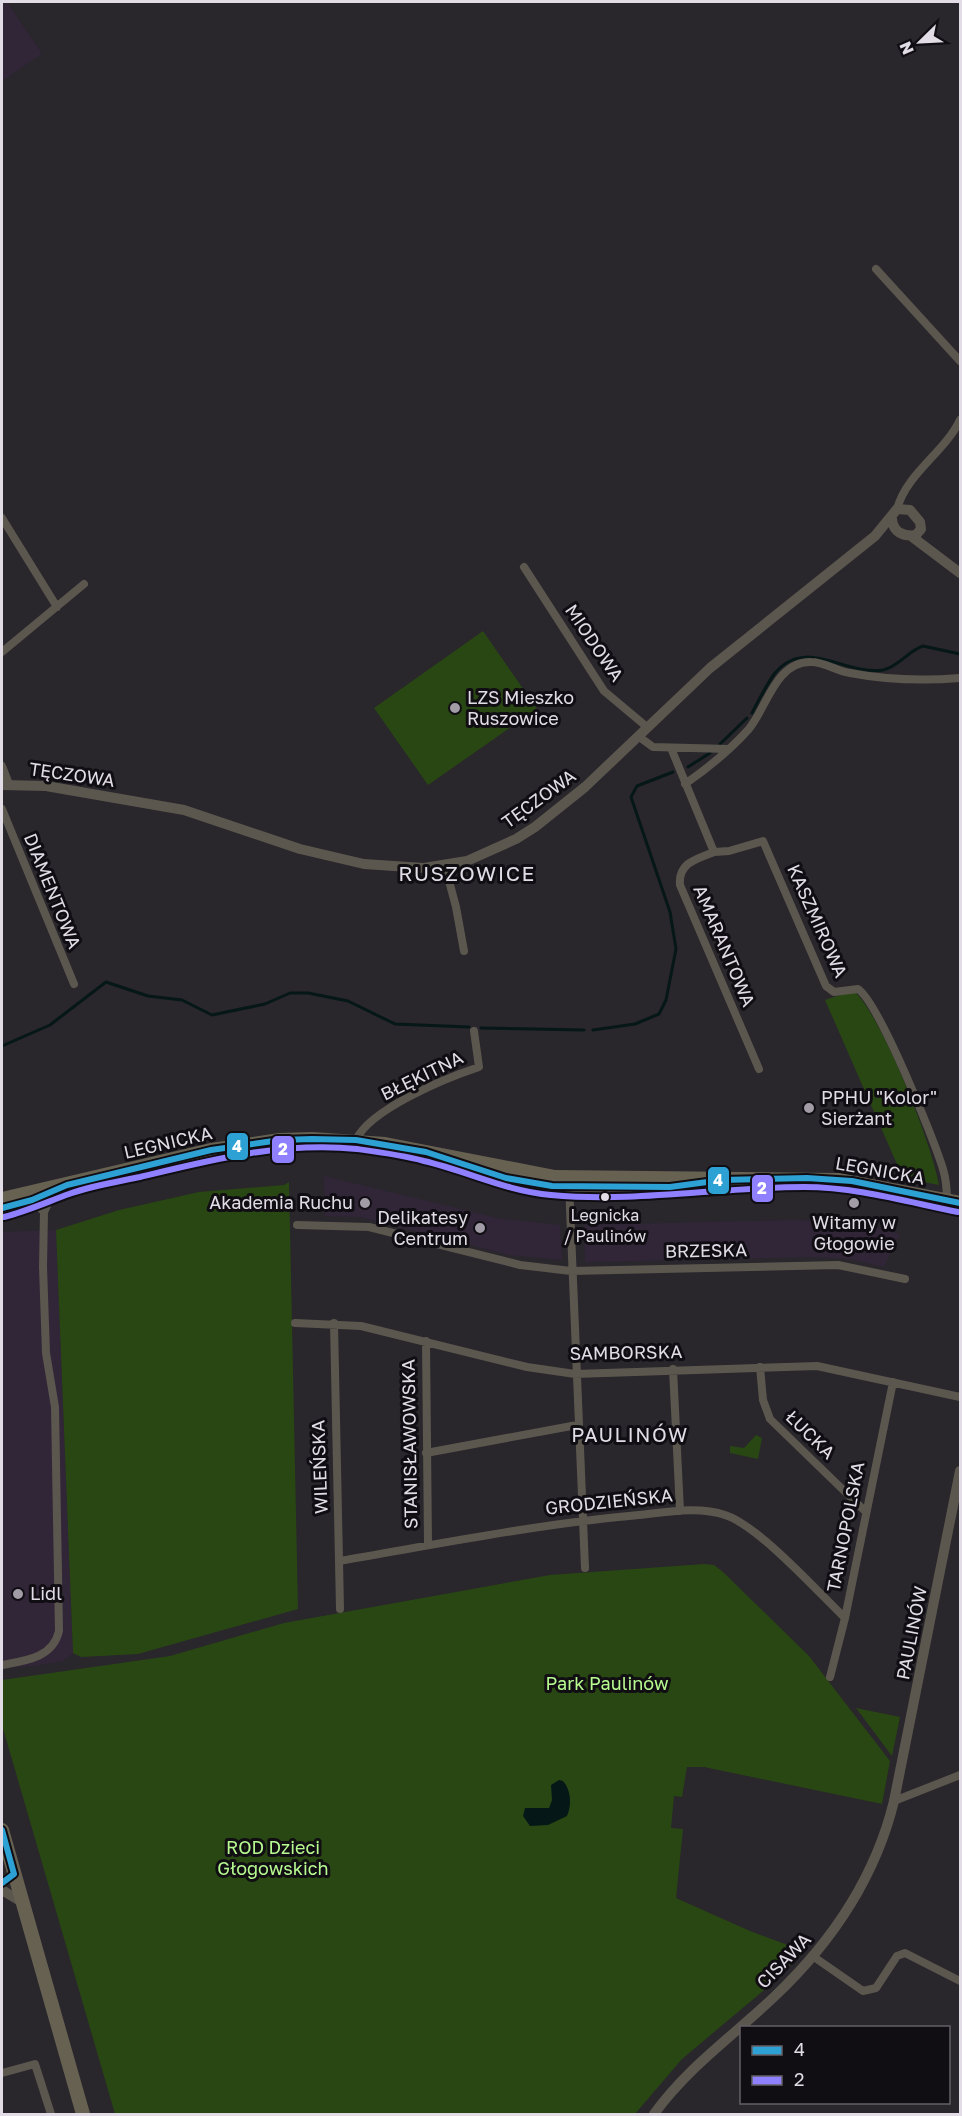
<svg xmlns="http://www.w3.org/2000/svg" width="962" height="2116" font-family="'Golos Text',sans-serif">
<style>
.built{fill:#312638}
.green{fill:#294713}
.water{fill:#061717}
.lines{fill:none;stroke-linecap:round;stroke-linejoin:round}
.stream{stroke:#061717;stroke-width:3}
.minor{stroke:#5b574e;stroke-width:8}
.tertiary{stroke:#5b574e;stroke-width:10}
.primary{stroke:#676151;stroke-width:14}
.bus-1-casing{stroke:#100d13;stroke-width:10}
.bus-2-casing{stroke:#100d13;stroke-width:10}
.bus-1{stroke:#2da0d4;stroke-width:6}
.bus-2{stroke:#8e80ff;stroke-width:6}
.poi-dot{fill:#a19ca5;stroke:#100d13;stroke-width:2}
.bus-dot{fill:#e2dce6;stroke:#100d13;stroke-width:2}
.labels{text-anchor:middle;stroke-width:6;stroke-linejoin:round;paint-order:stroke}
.bus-label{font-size:16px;fill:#e2dce6;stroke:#100d13}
.street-label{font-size:18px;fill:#e2dce6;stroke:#100d13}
.poi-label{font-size:18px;fill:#e2dce6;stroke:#100d13;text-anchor:start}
.park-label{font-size:18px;fill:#b7fb90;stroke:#100d13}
.neighbourhood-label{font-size:20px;letter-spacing:1.5px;fill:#e2dce6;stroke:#100d13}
.quarter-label{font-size:21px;letter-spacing:1.5px;fill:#e2dce6;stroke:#100d13}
.line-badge{stroke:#100d13;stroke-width:2}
.badge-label{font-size:16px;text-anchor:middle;font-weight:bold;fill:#fff}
</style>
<rect width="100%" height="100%" fill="#29262c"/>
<!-- built -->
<path class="built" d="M 2,2 L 7,2 L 42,54 L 2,81 Z
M 324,1176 L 502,1219 L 560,1225 L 562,1260 L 510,1255 L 360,1217 L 325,1216 Z
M 798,1220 L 863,1225 L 900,1234 L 884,1267 L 849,1259 L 819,1257 L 585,1262 L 584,1225 Z
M 56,1230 L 73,1653 L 63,1661 L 35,1666 L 2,1668 L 2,1232 Z"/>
<!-- green -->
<path class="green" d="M 483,631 L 537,709 L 428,785 L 374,708 Z
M 849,992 L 856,993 C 883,1020 933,1146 939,1185 L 903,1178 L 825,1000 Z
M 289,1182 L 298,1609 L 138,1654 L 81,1657 L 73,1653 L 56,1230 L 119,1210 L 199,1192 L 284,1185 Z
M 756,1435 L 762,1438 L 758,1459 L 730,1453 L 730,1446 L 744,1448 Z
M 704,1564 L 714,1565 L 723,1572 L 809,1656 L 890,1761 L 882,1804 L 704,1767 L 687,1767 L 682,1797 L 674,1796 L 671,1828 L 683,1829 L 676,1898 L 750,1931 L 804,1951 L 763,1991 L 682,2059 L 635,2114 L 115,2114 L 2,1725 L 2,1680 L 170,1656 L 284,1623 L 550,1575 Z
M 856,1708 L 900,1717 L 892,1756 Z"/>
<!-- water -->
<path class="water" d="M 559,1780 L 563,1781 C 571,1789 572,1806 567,1816 L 548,1825 L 530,1826 L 523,1816 L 525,1808 L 549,1808 L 552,1800 L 551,1785 Z"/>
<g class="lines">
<!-- stream -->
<path class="stream" d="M 752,713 C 759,700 766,685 775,673 C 806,636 845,676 883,670 C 898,667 908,651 923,646 L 960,654
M 720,744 L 747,718
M 688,767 L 710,753
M 481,1028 L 584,1030
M 593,1030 L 635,1024 L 659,1014 L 666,1000 L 676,949 L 670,912 L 631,797 L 637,786 L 673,772
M 2,1046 L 50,1025 L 106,982 L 148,996 L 182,1000 L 212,1015 L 265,1004 L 290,993 L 308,993 L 348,1001 L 395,1024 L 469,1027"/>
<!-- minor -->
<path class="minor" d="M 876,269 L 960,361
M 897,509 C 907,473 944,453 960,420
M 2,518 L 57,607
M 524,567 L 604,691 L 647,727
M 2,652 L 84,584
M 638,736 L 653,747 L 729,749
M 671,748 L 714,852 L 729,851 L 763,841 L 826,986 L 834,992 L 858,989 C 879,1003 934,1139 943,1169 C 946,1179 947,1190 947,1201
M 2,766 L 9,784
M 685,784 C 708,768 729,751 748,730 C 766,710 775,661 811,662 C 824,662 837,671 850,673 C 887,680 924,681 960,678
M 2,809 L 74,984
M 714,852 C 696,859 678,863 680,885 L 759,1069
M 445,866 L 456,907 L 464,951
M 356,1140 C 370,1109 446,1078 479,1067 L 474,1031
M 569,1184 L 585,1568
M 20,1196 L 32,1200 L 44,1212
M 297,1225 L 369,1227 L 520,1265 L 571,1271 L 838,1265 L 905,1279
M 295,1323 L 361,1326 L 527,1367 L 575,1374 L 817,1366 L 960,1397
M 334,1323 L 340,1609
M 426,1341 L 428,1545
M 760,1367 L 763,1400 L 770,1419 L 866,1512
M 673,1369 L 680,1511
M 426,1453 L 577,1425
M 339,1561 C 439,1544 538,1524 639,1515 C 667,1512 699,1506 725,1515 C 759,1526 817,1591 845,1618
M 2,1665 C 25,1661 53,1658 59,1631 L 55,1407 L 46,1353 L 43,1267 L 44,1212 L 54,1191
M 830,1677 L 845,1618 L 893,1382
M 894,1801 L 960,1775
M 814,1957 L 863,1991 L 876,1988 L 897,1956 L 905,1953 L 960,1981
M 2,2073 L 35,2064 L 51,2114"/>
<!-- tertiary -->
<path class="tertiary" d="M 911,536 L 960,573
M 2,785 L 46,786 L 184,810 L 300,849 L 364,864 L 424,868 L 467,861 L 516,839 L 535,827 L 585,787 L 710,668 L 875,536 L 897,509 L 910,510 L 920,522 L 921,529 L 916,535 C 903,537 893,532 892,519
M 2,1883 L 14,1874
M 2,1890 L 22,1902
M 654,2114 C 688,2067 733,2036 774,1997 C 832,1942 875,1879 894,1801 L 960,1471"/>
<!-- primary -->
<path class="primary" d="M 501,1176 L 552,1186 L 627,1187
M 2,1199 L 211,1150 L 280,1140 L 312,1139 L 385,1144 L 555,1177 L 839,1180 L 960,1203
M 2,1830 L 83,2114"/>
<defs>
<path id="bus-1" d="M 2,1208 L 32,1200 L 67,1185 L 211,1150 L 280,1140 L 312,1139 L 356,1140 L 426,1152 L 506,1178 L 552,1186 L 670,1187 L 722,1180 L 807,1178 L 852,1181 L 960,1203
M 2,1830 L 14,1874 L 2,1883"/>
<path id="bus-2" d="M 4,1217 C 27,1211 47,1202 69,1194 C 91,1186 116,1182 140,1177 C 210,1160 284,1141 357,1149 C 379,1152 402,1155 424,1161 C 467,1171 506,1191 551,1195 C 635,1203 720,1187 804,1187 C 856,1187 908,1202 958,1212"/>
</defs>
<!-- bus-1 casing -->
<use href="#bus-1" class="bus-1-casing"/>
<!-- bus-2 casing -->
<use href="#bus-2" class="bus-2-casing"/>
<!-- bus-1 -->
<use href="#bus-1" class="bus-1"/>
<!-- bus-2 -->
<use href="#bus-2" class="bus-2"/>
</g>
<!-- markers -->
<g class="poi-dot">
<circle cx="455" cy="708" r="6"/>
<circle cx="809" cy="1108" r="6"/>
<circle cx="365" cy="1203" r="6"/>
<circle cx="854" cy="1203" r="6"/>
<circle cx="480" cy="1228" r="6"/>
<circle cx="18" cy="1594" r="6"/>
</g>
<circle class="bus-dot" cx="605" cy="1197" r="5"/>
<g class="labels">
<!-- bus labels -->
<g class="bus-label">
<text x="605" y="1221">Legnicka<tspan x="605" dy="21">/ Paulinów</tspan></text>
</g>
<!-- street labels -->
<g class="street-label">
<text transform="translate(594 643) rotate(56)" y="6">MIODOWA</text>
<text transform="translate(72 775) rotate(8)" y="6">TĘCZOWA</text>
<text transform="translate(539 799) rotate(-36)" y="6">TĘCZOWA</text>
<text transform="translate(52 891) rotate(68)" y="6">DIAMENTOWA</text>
<text transform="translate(817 921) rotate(66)" y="6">KASZMIROWA</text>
<text transform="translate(724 946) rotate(67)" y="6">AMARANTOWA</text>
<text transform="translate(422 1076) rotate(-26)" y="6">BŁĘKITNA</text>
<text transform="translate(168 1143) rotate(-13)" y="6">LEGNICKA</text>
<text transform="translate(880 1171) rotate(10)" y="6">LEGNICKA</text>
<text transform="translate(706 1251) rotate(-1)" y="6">BRZESKA</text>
<text transform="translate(626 1353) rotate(-1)" y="6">SAMBORSKA</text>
<text transform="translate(810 1435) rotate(44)" y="6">ŁUCKA</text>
<text transform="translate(410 1444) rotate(-91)" y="6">STANISŁAWOWSKA</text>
<text transform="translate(320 1467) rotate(-92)" y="6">WILEŃSKA</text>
<text transform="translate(609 1502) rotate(-6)" y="6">GRODZIEŃSKA</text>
<text transform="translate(846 1527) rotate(-79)" y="6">TARNOPOLSKA</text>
<text transform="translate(912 1633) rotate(-79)" y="6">PAULINÓW</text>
<text transform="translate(784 1961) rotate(-46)" y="6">CISAWA</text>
</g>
<!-- poi labels -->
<g class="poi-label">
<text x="467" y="704">LZS Mieszko<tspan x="467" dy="21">Ruszowice</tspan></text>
<text x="821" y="1104">PPHU "Kolor"<tspan x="821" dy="21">Sierżant</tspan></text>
<text x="353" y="1209" text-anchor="end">Akademia Ruchu</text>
<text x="468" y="1224" text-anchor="end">Delikatesy<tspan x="468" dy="21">Centrum</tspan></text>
<text x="854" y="1229" text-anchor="middle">Witamy w<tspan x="854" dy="21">Głogowie</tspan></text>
<text x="30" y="1600">Lidl</text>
</g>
<!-- park labels -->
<g class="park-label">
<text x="607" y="1690">Park Paulinów</text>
<text x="273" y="1854">ROD Dzieci<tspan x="273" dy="21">Głogowskich</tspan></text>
</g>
<!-- neighbourhood labels -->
<g class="neighbourhood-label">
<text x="630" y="1442">PAULINÓW</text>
</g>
<!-- quarter labels -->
<g class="quarter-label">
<text x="467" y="881">RUSZOWICE</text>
</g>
</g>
<g class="line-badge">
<rect x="226" y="1132" width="23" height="29" rx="6" fill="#2da0d4"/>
<rect x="271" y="1135" width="24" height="29" rx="6" fill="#8e80ff"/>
<rect x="707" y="1166" width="23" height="29" rx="6" fill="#2da0d4"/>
<rect x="751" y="1174" width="23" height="29" rx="6" fill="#8e80ff"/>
</g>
<g class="badge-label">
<text x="237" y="1152">4</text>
<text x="283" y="1155">2</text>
<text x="718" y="1186">4</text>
<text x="762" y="1194">2</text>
</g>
<!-- border -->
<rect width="962" height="2116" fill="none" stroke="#e2dce6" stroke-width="6"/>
<!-- legend -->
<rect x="740" y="2026" width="210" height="78" fill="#100d13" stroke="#646067" stroke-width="1.5"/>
<rect x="752" y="2046" width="30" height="9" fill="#2da0d4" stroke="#646067" stroke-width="1.5"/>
<text x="794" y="2056" font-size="18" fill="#e2dce6">4</text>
<rect x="752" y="2076" width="30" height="9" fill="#8e80ff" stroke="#646067" stroke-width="1.5"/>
<text x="794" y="2086" font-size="18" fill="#e2dce6">2</text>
<!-- north arrow -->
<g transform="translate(920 42) rotate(246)" stroke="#100d13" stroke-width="4.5" paint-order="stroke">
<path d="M0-4.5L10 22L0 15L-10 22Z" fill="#e2dce6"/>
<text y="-9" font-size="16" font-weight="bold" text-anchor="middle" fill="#e2dce6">N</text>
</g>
</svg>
